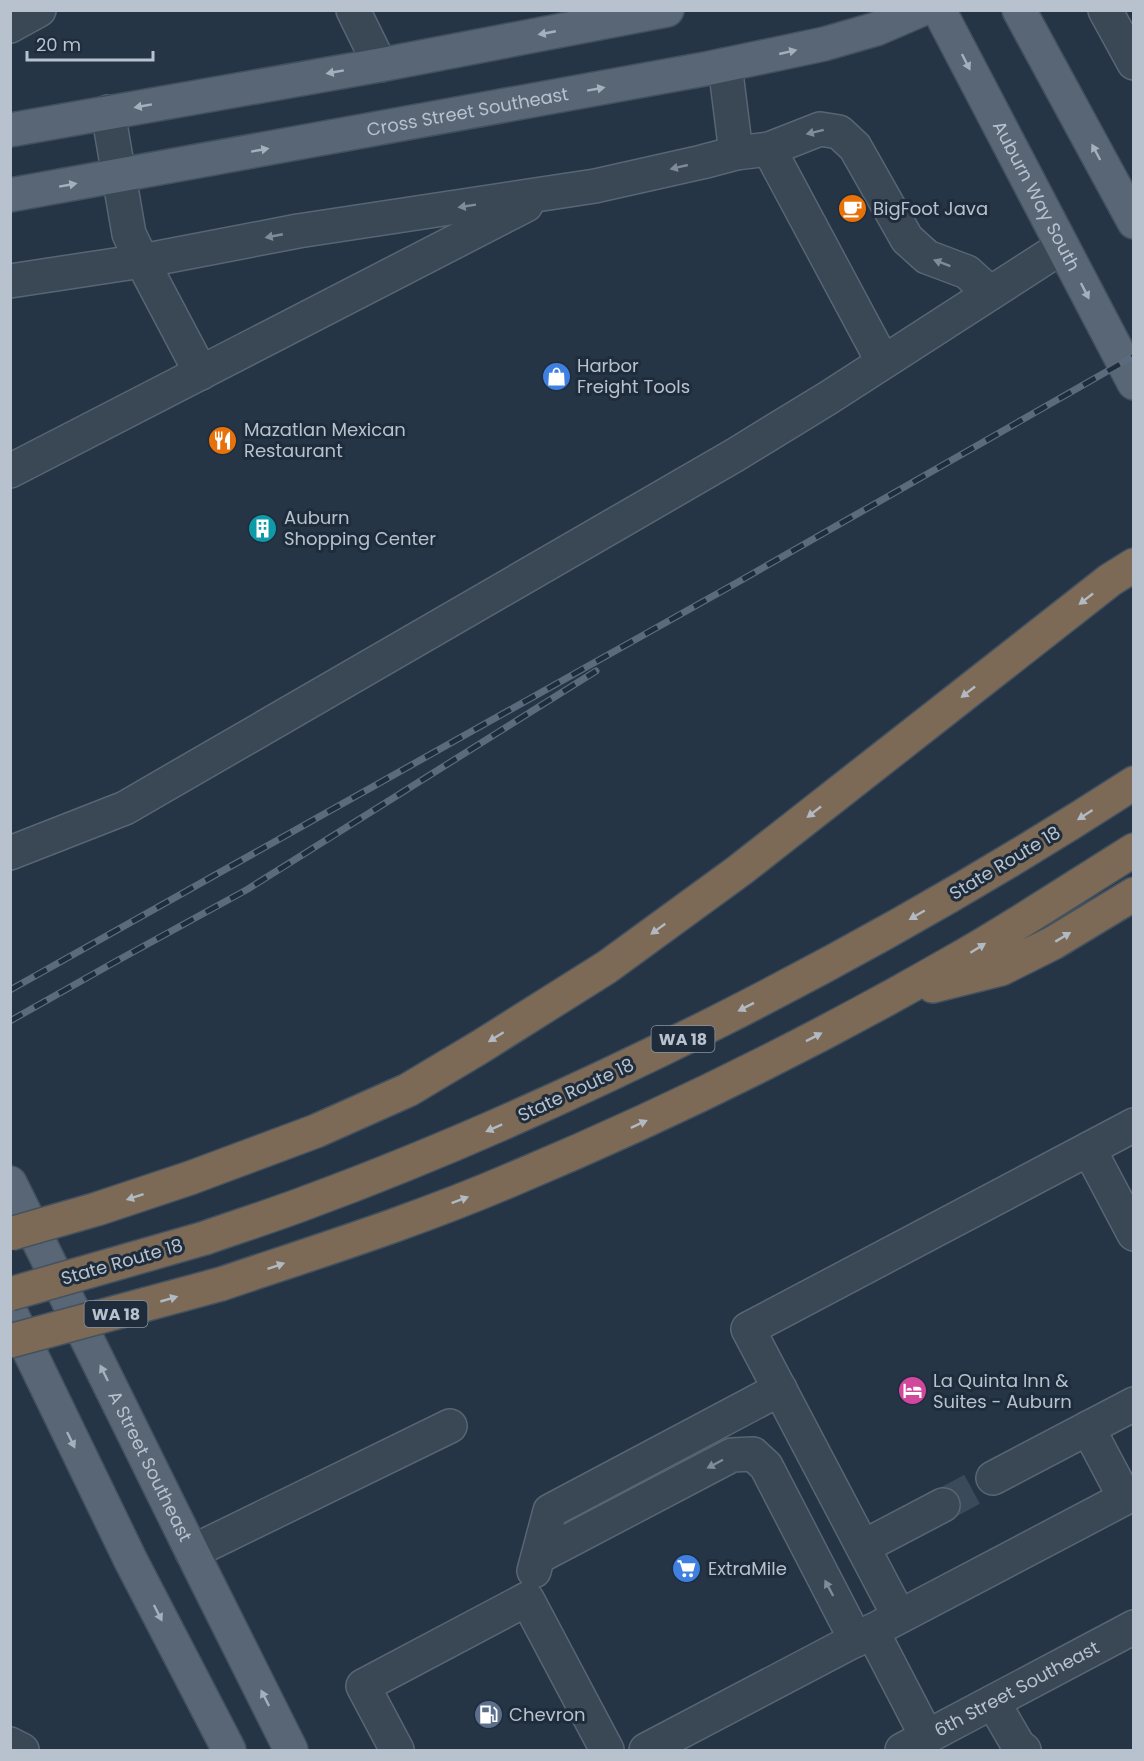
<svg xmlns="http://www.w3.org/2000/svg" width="1144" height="1761" font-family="Poppins,sans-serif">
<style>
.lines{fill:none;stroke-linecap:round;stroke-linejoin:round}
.minor-tunnel{stroke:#3b4a5a;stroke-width:33;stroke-dasharray:33 16;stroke-linecap:butt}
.minor-casing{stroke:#586572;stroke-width:36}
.major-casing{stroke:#43505e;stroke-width:36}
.highway-casing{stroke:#445260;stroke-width:36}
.minor{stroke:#3a4755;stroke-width:33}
.major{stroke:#586675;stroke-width:33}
.highway{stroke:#7c6a56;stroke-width:33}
.rail-casing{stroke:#5b6b7d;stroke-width:7}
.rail{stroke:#1e2c3b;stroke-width:4.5;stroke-dasharray:14;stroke-linecap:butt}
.highway-bridge-casing{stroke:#445260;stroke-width:36;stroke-linecap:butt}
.highway-bridge{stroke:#7c6a56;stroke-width:33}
.oneway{fill:#a4b0bc}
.oneway2{fill:#7f8b98}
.oneway3{fill:#b1b9c2}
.labels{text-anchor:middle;stroke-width:6;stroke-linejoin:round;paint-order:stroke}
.shield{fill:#1e2c3b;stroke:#8995a2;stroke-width:1.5}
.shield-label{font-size:16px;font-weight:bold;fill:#b7c2ce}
.street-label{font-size:18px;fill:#b7c2ce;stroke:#1e2c3b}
.poi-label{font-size:18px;fill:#b7c2ce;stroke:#1e2c3b;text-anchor:start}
</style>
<rect width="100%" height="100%" fill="#253546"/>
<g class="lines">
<!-- minor-tunnel -->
<path class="minor-tunnel" d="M 943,1505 L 993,1478"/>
<defs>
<g id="minor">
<path d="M 353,10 L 380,65"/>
<path d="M 1105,10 L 1134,63"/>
<path d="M 10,26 L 39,10"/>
<path d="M 725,65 L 736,153"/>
<path d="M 108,112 L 129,234 L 142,261 L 201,373"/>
<path d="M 769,149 L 883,362"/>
<path d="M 10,281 L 142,261 L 298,231 L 595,186 L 702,162 L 736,153 L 769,149 L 820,129 L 839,132 L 855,147 L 907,239 L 927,257 L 967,272 L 990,293"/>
<path d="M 10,471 L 526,205"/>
<path d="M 10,853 L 125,808 L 735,455 L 828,398 L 1062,247"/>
<path d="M 1089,1149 L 1134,1234"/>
<path d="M 993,1478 L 1134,1404"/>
<path d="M 863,1547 L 943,1505"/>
<path d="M 192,1552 L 450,1426"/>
<path d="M 538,1557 L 732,1455 L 753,1454 L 766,1466 L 856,1640"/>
<path d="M 534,1571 L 550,1511 L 780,1389"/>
<path d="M 899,1616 L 748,1329 L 1134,1125"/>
<path d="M 872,1631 L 927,1737"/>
<path d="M 993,1702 L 1018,1745 L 1024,1750"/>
<path d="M 10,1744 L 22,1750"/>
<path d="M 397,1750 L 363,1686 L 527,1599 L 607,1750"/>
<path d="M 646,1750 L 1125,1498 L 1088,1428"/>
<path id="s1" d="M 902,1750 L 1134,1627"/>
</g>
<g id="major">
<path id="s2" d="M 939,10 L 1134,383"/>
<path d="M 1019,10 L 1134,222"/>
<path d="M 10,130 L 380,65 L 667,10"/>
<path id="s3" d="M 10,195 L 705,69 L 824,44 L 876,29 L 920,10"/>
<path id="s4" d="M 10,1183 L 202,1572 L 291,1750"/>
<path d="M 10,1311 L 131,1561 L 229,1750"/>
</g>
<path id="highway" d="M 933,986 L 1001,969 L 1053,943 L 1134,894
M 190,1178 L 316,1131 L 408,1090 L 480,1047 L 607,967 L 740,870 L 1110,580 L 1134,565
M 205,1238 C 239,1226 274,1215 308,1202 C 447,1151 581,1090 713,1024 C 858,951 998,871 1134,783
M 221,1284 C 319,1251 418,1220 513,1179 C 668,1114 820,1039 965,955 C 1022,922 1078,885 1134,850"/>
</defs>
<!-- minor casing -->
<use href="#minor" class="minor-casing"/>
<!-- major casing -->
<use href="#major" class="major-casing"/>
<!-- highway casing -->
<use href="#highway" class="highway-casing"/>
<!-- minor -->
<use href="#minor" class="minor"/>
<!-- major -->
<use href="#major" class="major"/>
<!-- highway -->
<use href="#highway" class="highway"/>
<defs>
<path id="rail" d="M 10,990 L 738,582 L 1134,356
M 10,1021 L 113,963 L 248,889 L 596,671"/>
</defs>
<!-- rail casing -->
<use href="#rail" class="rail-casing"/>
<!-- rail -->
<use href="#rail" class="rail"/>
<defs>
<path id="highway-bridge" d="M 10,1234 L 97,1209 L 190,1178
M 10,1294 L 205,1238
M 10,1341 L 221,1284"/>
</defs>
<!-- highway-bridge casing -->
<use href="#highway-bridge" class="highway-bridge-casing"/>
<!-- highway-bridge -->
<use href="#highway-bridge" class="highway-bridge"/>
</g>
<!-- one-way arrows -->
<defs><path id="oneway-solid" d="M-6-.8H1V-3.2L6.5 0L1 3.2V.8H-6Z" transform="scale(1.5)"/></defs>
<g class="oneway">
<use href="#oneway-solid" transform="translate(547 33) rotate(169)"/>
<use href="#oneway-solid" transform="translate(788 52) rotate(-13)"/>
<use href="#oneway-solid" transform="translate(966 62) rotate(63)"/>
<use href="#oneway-solid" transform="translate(335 72) rotate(170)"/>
<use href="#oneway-solid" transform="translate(596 89) rotate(-10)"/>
<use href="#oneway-solid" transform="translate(143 106) rotate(170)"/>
<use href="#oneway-solid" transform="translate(260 150) rotate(-10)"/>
<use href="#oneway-solid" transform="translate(1096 152) rotate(-118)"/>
<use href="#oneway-solid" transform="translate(68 185) rotate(-10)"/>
<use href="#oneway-solid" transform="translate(1085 291) rotate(63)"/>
<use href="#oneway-solid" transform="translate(104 1373) rotate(-116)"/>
<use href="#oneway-solid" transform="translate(71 1440) rotate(64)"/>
<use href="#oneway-solid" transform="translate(158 1613) rotate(63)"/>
<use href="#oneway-solid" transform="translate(265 1698) rotate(-117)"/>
</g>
<g class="oneway2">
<use href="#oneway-solid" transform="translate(815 132) rotate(166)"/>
<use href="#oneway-solid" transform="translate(679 167) rotate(167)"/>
<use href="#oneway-solid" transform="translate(467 206) rotate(171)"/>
<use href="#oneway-solid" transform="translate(274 236) rotate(169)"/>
<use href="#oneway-solid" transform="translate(942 263) rotate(-159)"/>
<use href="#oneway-solid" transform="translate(715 1464) rotate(152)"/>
<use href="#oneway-solid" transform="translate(829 1588) rotate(-118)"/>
</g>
<g class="oneway3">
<use href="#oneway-solid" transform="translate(1086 599) rotate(142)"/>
<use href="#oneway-solid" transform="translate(968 692) rotate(142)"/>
<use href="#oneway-solid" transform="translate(814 812) rotate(142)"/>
<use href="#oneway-solid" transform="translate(1085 815) rotate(147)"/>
<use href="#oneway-solid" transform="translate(917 915) rotate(150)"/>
<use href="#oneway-solid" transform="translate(658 929) rotate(144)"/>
<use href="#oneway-solid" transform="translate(1063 937) rotate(-31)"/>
<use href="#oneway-solid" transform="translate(978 948) rotate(-32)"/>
<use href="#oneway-solid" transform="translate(746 1007) rotate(153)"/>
<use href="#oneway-solid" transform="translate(496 1037) rotate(148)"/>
<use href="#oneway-solid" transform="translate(814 1037) rotate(-27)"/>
<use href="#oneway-solid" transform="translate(639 1124) rotate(-25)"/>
<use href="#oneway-solid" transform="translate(494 1128) rotate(156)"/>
<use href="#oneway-solid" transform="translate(135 1197) rotate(162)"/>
<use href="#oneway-solid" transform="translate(460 1200) rotate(-21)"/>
<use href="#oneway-solid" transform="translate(276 1266) rotate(-19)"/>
<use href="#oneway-solid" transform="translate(169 1299) rotate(-16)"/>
</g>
<!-- icons -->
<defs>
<symbol id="cafe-disc" viewBox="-11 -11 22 22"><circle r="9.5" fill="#e8710a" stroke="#1e2c3b"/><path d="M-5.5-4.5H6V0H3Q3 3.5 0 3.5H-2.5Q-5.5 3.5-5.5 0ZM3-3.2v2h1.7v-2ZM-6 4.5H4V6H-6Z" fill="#fff"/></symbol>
<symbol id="shop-disc" viewBox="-11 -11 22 22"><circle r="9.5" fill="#3f7fe0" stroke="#1e2c3b"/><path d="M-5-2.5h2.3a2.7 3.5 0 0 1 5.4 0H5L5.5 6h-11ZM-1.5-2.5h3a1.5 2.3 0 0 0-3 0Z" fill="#fff"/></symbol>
<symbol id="restaurant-disc" viewBox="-11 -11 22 22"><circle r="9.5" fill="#e8710a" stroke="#1e2c3b"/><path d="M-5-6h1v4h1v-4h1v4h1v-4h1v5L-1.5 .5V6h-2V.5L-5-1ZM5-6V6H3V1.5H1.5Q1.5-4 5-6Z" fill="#fff"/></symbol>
<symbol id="building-disc" viewBox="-11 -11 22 22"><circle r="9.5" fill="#0f9aa8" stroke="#1e2c3b"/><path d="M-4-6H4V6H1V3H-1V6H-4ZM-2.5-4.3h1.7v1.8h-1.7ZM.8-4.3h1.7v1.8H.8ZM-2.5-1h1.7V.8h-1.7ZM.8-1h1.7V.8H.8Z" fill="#fff"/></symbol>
<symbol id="hotel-disc" viewBox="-11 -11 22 22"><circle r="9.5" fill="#d1479c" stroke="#1e2c3b"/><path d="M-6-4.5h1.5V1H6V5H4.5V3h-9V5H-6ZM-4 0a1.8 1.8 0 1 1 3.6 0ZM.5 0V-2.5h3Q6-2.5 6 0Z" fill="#fff"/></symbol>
<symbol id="supermarket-disc" viewBox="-11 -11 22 22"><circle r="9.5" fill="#3f7fe0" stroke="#1e2c3b"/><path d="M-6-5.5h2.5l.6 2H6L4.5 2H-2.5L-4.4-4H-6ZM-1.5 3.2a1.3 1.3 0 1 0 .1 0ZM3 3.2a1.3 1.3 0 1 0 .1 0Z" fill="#fff"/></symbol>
<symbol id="fuel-disc" viewBox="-11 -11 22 22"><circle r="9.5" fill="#5c6f8a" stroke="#1e2c3b"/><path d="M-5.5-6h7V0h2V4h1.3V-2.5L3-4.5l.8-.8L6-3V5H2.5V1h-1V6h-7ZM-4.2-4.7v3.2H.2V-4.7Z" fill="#fff"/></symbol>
</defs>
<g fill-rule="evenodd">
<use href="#cafe-disc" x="836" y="192" width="33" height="33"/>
<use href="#shop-disc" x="540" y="360" width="33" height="33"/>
<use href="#restaurant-disc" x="206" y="424" width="33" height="33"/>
<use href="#building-disc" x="246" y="512" width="33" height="33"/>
<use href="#hotel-disc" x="896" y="1374" width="33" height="33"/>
<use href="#supermarket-disc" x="670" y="1552" width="33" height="33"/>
<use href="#fuel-disc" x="472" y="1698" width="33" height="33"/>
</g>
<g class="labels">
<!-- shield labels -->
<g class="shield">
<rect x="651.5" y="1026" width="63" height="26" rx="4.5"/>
<rect x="84.5" y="1301" width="63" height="26" rx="4.5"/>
</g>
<g class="shield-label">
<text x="683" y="1045">WA 18</text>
<text x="116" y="1320">WA 18</text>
</g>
<!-- street labels -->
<g class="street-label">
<text dy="6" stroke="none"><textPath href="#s3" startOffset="465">Cross Street Southeast</textPath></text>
<text dy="6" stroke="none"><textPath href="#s2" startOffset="210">Auburn Way South</textPath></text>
<text transform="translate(1005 863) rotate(-31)" y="6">State Route 18</text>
<text transform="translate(576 1090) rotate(-25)" y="6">State Route 18</text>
<text transform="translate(122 1262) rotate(-16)" y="6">State Route 18</text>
<text dy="6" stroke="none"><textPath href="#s4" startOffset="316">A Street Southeast</textPath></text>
<text dy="6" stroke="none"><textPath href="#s1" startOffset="130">6th Street Southeast</textPath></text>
</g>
<!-- poi labels -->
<g class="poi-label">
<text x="873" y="215">BigFoot Java</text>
<text x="577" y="372">Harbor<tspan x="577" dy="21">Freight Tools</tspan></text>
<text x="244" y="436">Mazatlan Mexican<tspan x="244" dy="21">Restaurant</tspan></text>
<text x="284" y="524">Auburn<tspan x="284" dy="21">Shopping Center</tspan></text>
<text x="933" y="1387">La Quinta Inn &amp;<tspan x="933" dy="21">Suites - Auburn</tspan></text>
<text x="708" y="1575">ExtraMile</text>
<text x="509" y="1721">Chevron</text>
</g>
</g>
<!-- border -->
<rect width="1144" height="1761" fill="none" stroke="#b7c2ce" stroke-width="24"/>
<!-- scale -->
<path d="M27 51v9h126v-9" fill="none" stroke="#b7c2ce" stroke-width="3"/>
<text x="36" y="51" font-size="18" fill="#b7c2ce" stroke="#1e2c3b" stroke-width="4.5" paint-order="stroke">20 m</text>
</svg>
